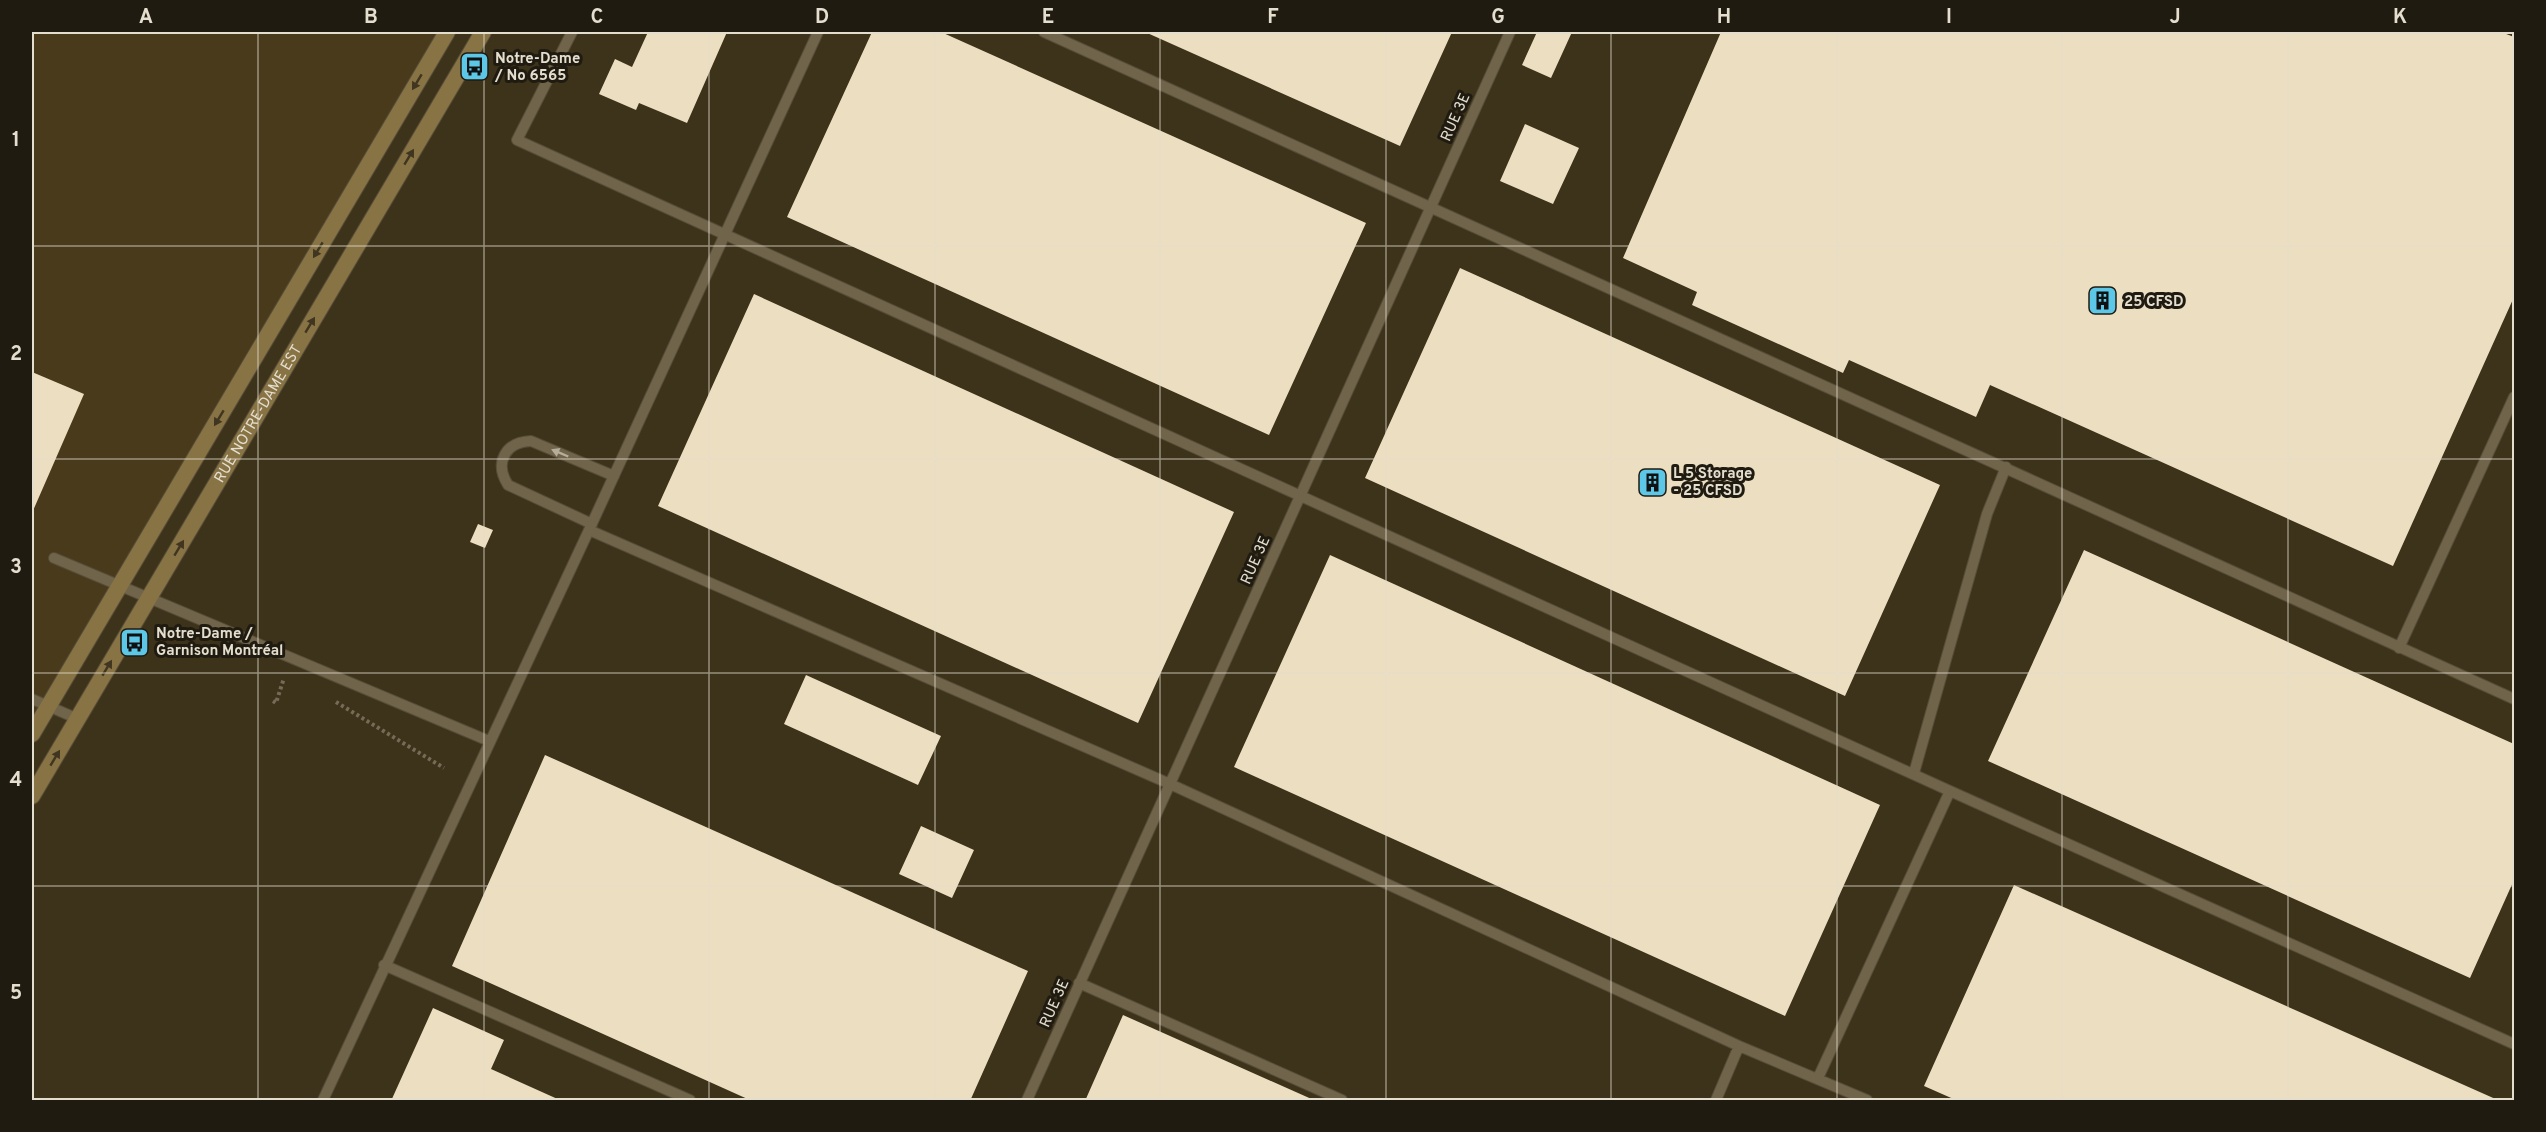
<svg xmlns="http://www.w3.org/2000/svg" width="2546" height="1132" font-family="Overpass,sans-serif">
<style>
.built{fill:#483a1a}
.building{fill:#ecdec1}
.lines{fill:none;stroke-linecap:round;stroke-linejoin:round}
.service-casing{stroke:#564d38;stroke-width:12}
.secondary-casing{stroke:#564d38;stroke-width:18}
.path{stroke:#756c57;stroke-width:4;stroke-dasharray:3 3;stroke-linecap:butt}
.service{stroke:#70644b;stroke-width:10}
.secondary{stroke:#877344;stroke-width:16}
.oneway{fill:#3f3520}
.oneway2{fill:#b6ad9a}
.grid{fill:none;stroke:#e4decf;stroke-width:1.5;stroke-opacity:0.55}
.labels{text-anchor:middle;stroke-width:6;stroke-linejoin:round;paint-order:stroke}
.poi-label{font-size:15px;font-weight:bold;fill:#e4decf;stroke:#201b10;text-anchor:start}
.street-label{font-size:15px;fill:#e4decf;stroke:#201b10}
.neatline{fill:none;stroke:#e4decf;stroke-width:2}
.grid-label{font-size:20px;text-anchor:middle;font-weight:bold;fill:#e4decf}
</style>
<rect width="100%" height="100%" fill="#3d321a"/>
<!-- built -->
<path class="built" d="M 32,32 L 440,32 L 32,718 Z"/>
<!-- building -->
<path class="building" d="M 648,32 L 727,32 L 687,123 L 639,103 L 636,110 L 599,94 L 615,59 L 632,67 Z
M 872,32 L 941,32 L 1366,223 L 1269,435 L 787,217 Z
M 1145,32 L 1452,32 L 1400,146 Z
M 1537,32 L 1572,32 L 1551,78 L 1522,65 Z
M 1721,32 L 2501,32 L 2514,37 L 2514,297 L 2393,566 L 1990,385 L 1976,417 L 1849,360 L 1843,373 L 1692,305 L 1697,292 L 1623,258 Z
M 1525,124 L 1579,148 L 1553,204 L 1500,181 Z
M 1460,268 L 1940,485 L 1845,696 L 1365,478 Z
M 754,294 L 1234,512 L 1138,723 L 658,506 Z
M 32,372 L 84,394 L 32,513 Z
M 478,524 L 493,530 L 485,548 L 470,542 Z
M 2084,550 L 2514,744 L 2514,880 L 2470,978 L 1988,761 Z
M 1330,555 L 1880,805 L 1785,1016 L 1234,767 Z
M 806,675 L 941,736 L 918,785 L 784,724 Z
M 545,755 L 1028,971 L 970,1101 L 752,1101 L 452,966 Z
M 921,826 L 974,850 L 952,898 L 899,874 Z
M 2014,885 L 2500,1101 L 1958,1101 L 1924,1086 Z
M 433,1008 L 504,1040 L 491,1069 L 562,1101 L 391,1101 Z
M 1123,1015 L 1316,1101 L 1085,1101 Z"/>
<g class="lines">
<defs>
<path id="service" d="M 572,32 L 517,140 L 1950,791 L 2514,1044
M 1044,32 L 2514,699
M 592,524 L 508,485 C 494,463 505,442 531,441 L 614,476
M 589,530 L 1170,784 L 1739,1046 L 1867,1100
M 54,558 L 489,741
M 2399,648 L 2514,397
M 32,699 L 78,719
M 1914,773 L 1987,514 L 2006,467
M 384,965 L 690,1100
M 1079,983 L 1342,1100
M 1818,1078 L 1950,791
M 323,1100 L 589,530 L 818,32
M 1027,1100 L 1510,32
M 1716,1100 L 1739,1046"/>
<g id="secondary">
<path d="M 32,734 L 447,32"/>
<path id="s1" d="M 32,796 L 483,32"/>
</g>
</defs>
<!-- service casing -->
<use href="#service" class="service-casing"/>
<!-- secondary casing -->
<use href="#secondary" class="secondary-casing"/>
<!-- path -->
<path class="path" d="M 273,701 L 276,703 L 284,678
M 336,702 L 444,768"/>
<!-- service -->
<use href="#service" class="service"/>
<!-- secondary -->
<use href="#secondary" class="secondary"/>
</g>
<!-- one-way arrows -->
<defs><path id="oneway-solid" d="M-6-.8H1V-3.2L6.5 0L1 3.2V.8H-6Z" transform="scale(1.5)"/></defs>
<g class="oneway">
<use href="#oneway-solid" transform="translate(417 82) rotate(121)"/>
<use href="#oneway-solid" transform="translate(409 157) rotate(-59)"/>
<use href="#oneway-solid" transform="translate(318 250) rotate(121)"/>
<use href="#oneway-solid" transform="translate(310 325) rotate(-59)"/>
<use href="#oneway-solid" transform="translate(219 418) rotate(121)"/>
<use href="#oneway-solid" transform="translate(179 548) rotate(-59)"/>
<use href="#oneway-solid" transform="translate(107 668) rotate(-59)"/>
<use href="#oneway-solid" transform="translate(55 758) rotate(-59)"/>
</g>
<use class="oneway2" href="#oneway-solid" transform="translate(560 453) rotate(-157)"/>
<!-- grid -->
<path class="grid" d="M 258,32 L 258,1100M 484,32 L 484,1100M 709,32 L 709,1100M 935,32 L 935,1100M 1160,32 L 1160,1100M 1386,32 L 1386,1100M 1611,32 L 1611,1100M 1837,32 L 1837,1100M 2062,32 L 2062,1100M 2288,32 L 2288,1100M 32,246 L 2514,246M 32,459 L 2514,459M 32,673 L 2514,673M 32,886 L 2514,886"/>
<!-- icons -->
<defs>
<symbol id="bus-square" viewBox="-11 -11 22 22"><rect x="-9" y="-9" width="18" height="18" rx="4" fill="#5dc7e8" stroke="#201b10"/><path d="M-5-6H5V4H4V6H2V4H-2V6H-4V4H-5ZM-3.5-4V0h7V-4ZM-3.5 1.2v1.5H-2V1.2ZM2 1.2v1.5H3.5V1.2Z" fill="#111"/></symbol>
<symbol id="building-square" viewBox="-11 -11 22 22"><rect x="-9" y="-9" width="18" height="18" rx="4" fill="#5dc7e8" stroke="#201b10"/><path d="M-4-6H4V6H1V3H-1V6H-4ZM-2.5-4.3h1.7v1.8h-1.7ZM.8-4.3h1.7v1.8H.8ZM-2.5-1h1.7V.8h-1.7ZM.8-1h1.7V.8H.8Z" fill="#111"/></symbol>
</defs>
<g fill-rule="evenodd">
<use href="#bus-square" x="458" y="50" width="33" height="33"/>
<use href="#building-square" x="2086" y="284" width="33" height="33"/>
<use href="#building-square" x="1636" y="466" width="33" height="33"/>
<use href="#bus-square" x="118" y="626" width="33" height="33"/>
</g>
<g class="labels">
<!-- poi labels -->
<g class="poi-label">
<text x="495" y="63">Notre-Dame<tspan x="495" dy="17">/ No 6565</tspan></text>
<text x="2124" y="306">25 CFSD</text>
<text x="1673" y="478">L 5 Storage<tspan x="1673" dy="17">- 25 CFSD</tspan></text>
<text x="156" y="638">Notre-Dame /<tspan x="156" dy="17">Garnison Montréal</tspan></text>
</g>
<!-- street labels -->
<g class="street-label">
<text transform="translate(1455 117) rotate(-66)" y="5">RUE 3E</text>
<text dy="5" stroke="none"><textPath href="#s1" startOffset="444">RUE NOTRE-DAME EST</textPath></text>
<text transform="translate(1255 560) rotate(-66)" y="5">RUE 3E</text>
<text transform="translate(1054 1003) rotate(-66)" y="5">RUE 3E</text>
</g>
</g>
<!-- border -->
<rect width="2546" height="1132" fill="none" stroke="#201b10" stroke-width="66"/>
<rect x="33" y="33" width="2480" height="1066" class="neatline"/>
<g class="grid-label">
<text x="146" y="23">A</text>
<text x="371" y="23">B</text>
<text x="597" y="23">C</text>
<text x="822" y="23">D</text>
<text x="1048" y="23">E</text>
<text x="1273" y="23">F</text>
<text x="1498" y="23">G</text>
<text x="1724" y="23">H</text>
<text x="1949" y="23">I</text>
<text x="2175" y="23">J</text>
<text x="2400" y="23">K</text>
<text x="16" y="146">1</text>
<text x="16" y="360">2</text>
<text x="16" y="573">3</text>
<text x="16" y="786">4</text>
<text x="16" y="999">5</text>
</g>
</svg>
